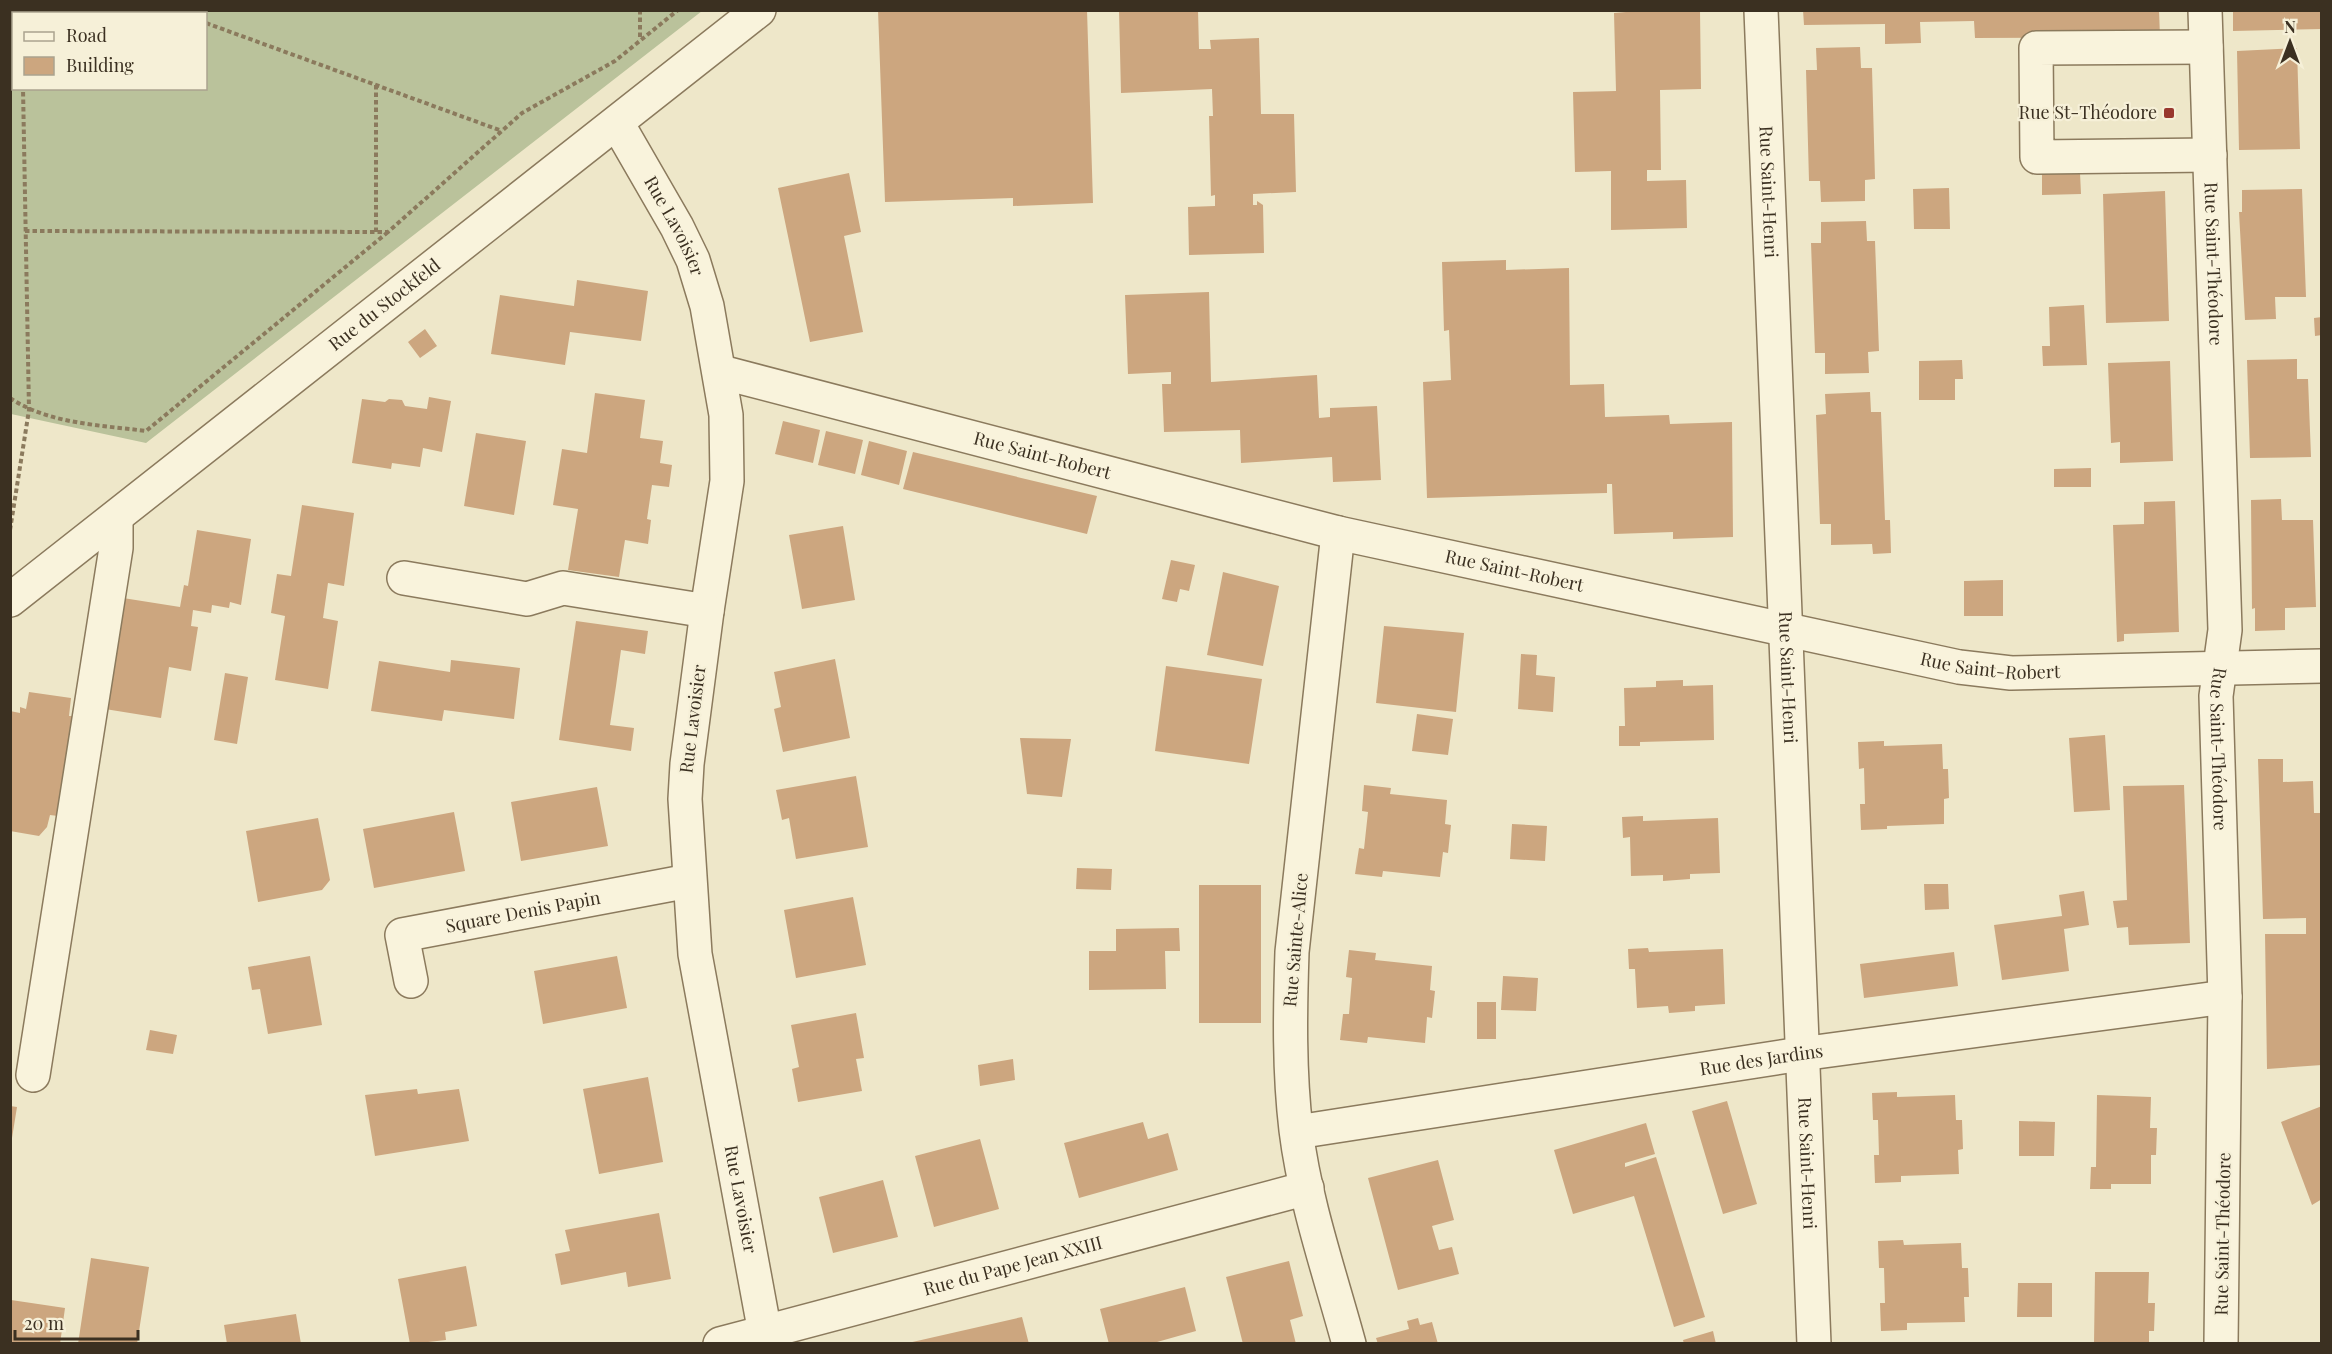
<svg xmlns="http://www.w3.org/2000/svg" width="2332" height="1354" font-family="'Playfair Display',serif">
<style>
.cemetery{fill:#bac29b;fill-rule:evenodd}
.building{fill:#cca67f}
.lines{fill:none;stroke-linecap:round;stroke-linejoin:round}
.minor-casing{stroke:#8b7a5d;stroke-width:36}
.path{stroke:#8b7a5d;stroke-width:4;stroke-dasharray:4.5 3;stroke-linecap:butt}
.minor{stroke:#f9f3dc;stroke-width:33}
.poi-dot{fill:#99382e;stroke:#f6f0d8;stroke-width:2}
.labels{text-anchor:middle;stroke-width:4.5;stroke-linejoin:round;paint-order:stroke}
.poi-label{font-size:18px;fill:#3b3021;stroke:#f6f0d8;text-anchor:end}
.street-label{font-size:18px;fill:#3b3021;stroke:#f6f0d8}
</style>
<rect width="100%" height="100%" fill="#eee7c9"/>
<!-- cemetery -->
<path class="cemetery" d="M 10,11 L 11,10 L 702,11 L 146,443 L 11,414 ZM 14,14 L 206,14 L 206,88 L 14,88 Z"/>
<!-- building -->
<path class="building" d="M 878,10 L 1087,10 L 1093,203 L 1013,206 L 1013,198 L 885,202 Z
M 1119,10 L 1198,10 L 1199,49 L 1211,49 L 1210,40 L 1259,38 L 1261,114 L 1294,114 L 1296,192 L 1253,194 L 1253,205 L 1257,205 L 1257,201 L 1263,205 L 1264,253 L 1189,255 L 1188,207 L 1215,206 L 1215,195 L 1211,196 L 1209,116 L 1213,116 L 1212,89 L 1121,93 Z
M 1650,10 L 1700,11 L 1701,89 L 1660,90 L 1661,170 L 1647,170 L 1647,181 L 1686,180 L 1687,228 L 1611,230 L 1611,171 L 1575,172 L 1573,92 L 1616,91 L 1614,13 Z
M 1803,10 L 2159,10 L 2160,37 L 1975,38 L 1974,21 L 1920,22 L 1921,43 L 1885,44 L 1885,24 L 1804,25 Z
M 2233,10 L 2322,10 L 2322,29 L 2233,31 Z
M 1860,47 L 1861,68 L 1872,68 L 1875,179 L 1865,180 L 1865,201 L 1821,202 L 1820,181 L 1809,181 L 1806,70 L 1817,70 L 1816,48 Z
M 2297,48 L 2300,149 L 2239,150 L 2237,51 Z
M 849,173 L 861,232 L 844,236 L 863,332 L 810,342 L 778,188 Z
M 2080,173 L 2081,194 L 2042,195 L 2042,174 Z
M 1949,188 L 1950,229 L 1914,229 L 1913,189 Z
M 2302,189 L 2306,297 L 2275,297 L 2276,319 L 2245,320 L 2239,212 L 2242,212 L 2242,190 Z
M 2165,191 L 2169,321 L 2106,323 L 2103,194 Z
M 1866,221 L 1867,241 L 1875,241 L 1879,351 L 1868,352 L 1869,373 L 1825,374 L 1825,353 L 1815,353 L 1811,243 L 1821,243 L 1821,222 Z
M 1506,260 L 1506,270 L 1569,268 L 1570,385 L 1604,384 L 1605,417 L 1669,415 L 1670,424 L 1732,422 L 1733,537 L 1673,539 L 1673,532 L 1614,534 L 1612,484 L 1607,484 L 1607,493 L 1427,498 L 1423,382 L 1451,380 L 1449,330 L 1444,331 L 1442,262 Z
M 577,280 L 648,291 L 641,341 L 570,332 L 565,365 L 491,354 L 500,295 L 574,306 Z
M 1209,292 L 1211,382 L 1317,375 L 1319,418 L 1330,417 L 1330,408 L 1377,406 L 1381,480 L 1333,482 L 1332,457 L 1241,463 L 1240,430 L 1164,432 L 1162,384 L 1171,384 L 1171,372 L 1128,374 L 1125,295 Z
M 2084,305 L 2087,365 L 2043,366 L 2042,346 L 2050,346 L 2049,307 Z
M 2322,317 L 2322,335 L 2315,336 L 2314,318 Z
M 425,329 L 437,346 L 420,358 L 408,342 Z
M 2297,359 L 2297,379 L 2308,379 L 2311,457 L 2250,458 L 2247,360 Z
M 1962,360 L 1963,379 L 1955,379 L 1955,400 L 1919,400 L 1919,361 Z
M 2170,361 L 2173,461 L 2120,463 L 2120,442 L 2111,443 L 2108,363 Z
M 1870,392 L 1871,412 L 1881,412 L 1885,520 L 1890,520 L 1891,553 L 1873,554 L 1872,544 L 1831,545 L 1831,524 L 1820,524 L 1816,415 L 1826,414 L 1825,394 Z
M 595,393 L 645,400 L 640,438 L 663,441 L 660,463 L 672,465 L 669,487 L 652,485 L 647,519 L 651,520 L 648,544 L 625,540 L 619,577 L 568,570 L 578,509 L 553,505 L 562,449 L 587,453 Z
M 429,397 L 451,401 L 442,452 L 423,448 L 420,467 L 392,463 L 391,469 L 352,463 L 362,399 L 385,402 L 389,399 L 402,400 L 405,406 L 427,409 Z
M 783,421 L 820,430 L 813,463 L 775,454 Z
M 826,431 L 863,440 L 855,474 L 818,465 Z
M 476,433 L 526,441 L 514,515 L 464,506 Z
M 869,441 L 907,451 L 899,485 L 861,475 Z
M 913,452 L 1097,496 L 1087,534 L 903,489 Z
M 2091,468 L 2091,487 L 2054,487 L 2054,469 Z
M 2281,499 L 2282,520 L 2313,520 L 2316,607 L 2285,608 L 2285,630 L 2255,631 L 2255,608 L 2252,609 L 2251,500 Z
M 2175,501 L 2179,632 L 2124,634 L 2124,641 L 2117,642 L 2113,525 L 2144,524 L 2144,502 Z
M 302,505 L 354,513 L 344,586 L 328,583 L 323,618 L 338,621 L 328,689 L 275,680 L 285,616 L 271,613 L 277,574 L 291,576 Z
M 843,526 L 855,600 L 802,609 L 789,535 Z
M 197,530 L 251,539 L 241,605 L 230,602 L 229,608 L 212,605 L 211,613 L 193,610 L 191,626 L 198,627 L 191,671 L 169,667 L 161,718 L 105,709 L 123,598 L 180,607 L 184,585 L 188,586 Z
M 1171,560 L 1195,565 L 1189,591 L 1180,589 L 1177,602 L 1162,599 Z
M 1223,572 L 1279,586 L 1263,666 L 1207,655 Z
M 2003,580 L 2003,616 L 1964,616 L 1964,581 Z
M 576,621 L 648,631 L 645,654 L 621,650 L 616,686 L 610,725 L 634,728 L 631,751 L 559,740 Z
M 1384,626 L 1464,633 L 1456,712 L 1376,703 Z
M 1521,654 L 1537,655 L 1536,675 L 1555,677 L 1553,712 L 1518,709 Z
M 835,659 L 850,738 L 783,752 L 774,709 L 781,707 L 774,672 Z
M 451,660 L 520,668 L 514,719 L 444,710 L 442,721 L 371,711 L 379,661 L 450,672 Z
M 1166,666 L 1262,679 L 1249,764 L 1155,751 Z
M 225,673 L 248,677 L 237,744 L 214,740 Z
M 1683,680 L 1683,686 L 1713,685 L 1714,740 L 1640,742 L 1640,746 L 1619,746 L 1619,726 L 1625,726 L 1624,688 L 1656,687 L 1656,681 Z
M 29,692 L 71,698 L 69,716 L 75,716 L 58,816 L 50,815 L 47,827 L 39,836 L 10,831 L 10,711 L 20,713 L 20,707 L 26,709 Z
M 1417,714 L 1453,719 L 1448,755 L 1412,751 Z
M 2105,735 L 2110,810 L 2074,812 L 2069,738 Z
M 1020,738 L 1071,739 L 1062,797 L 1027,794 Z
M 1884,741 L 1884,746 L 1942,744 L 1943,769 L 1948,769 L 1949,798 L 1944,799 L 1944,824 L 1887,826 L 1887,829 L 1861,830 L 1860,804 L 1865,804 L 1864,768 L 1859,769 L 1858,742 Z
M 2258,759 L 2283,759 L 2283,782 L 2313,781 L 2314,813 L 2322,813 L 2322,1065 L 2267,1069 L 2265,934 L 2306,934 L 2306,918 L 2263,919 Z
M 856,776 L 868,847 L 796,859 L 789,818 L 782,820 L 776,790 Z
M 1364,785 L 1391,788 L 1390,794 L 1447,800 L 1445,824 L 1451,825 L 1448,853 L 1443,852 L 1440,877 L 1383,871 L 1382,877 L 1355,874 L 1359,848 L 1364,849 L 1368,812 L 1362,811 Z
M 2184,785 L 2190,943 L 2129,945 L 2128,927 L 2117,928 L 2113,901 L 2127,900 L 2123,786 Z
M 597,787 L 608,846 L 521,861 L 511,802 Z
M 454,812 L 465,871 L 374,888 L 363,829 Z
M 1643,816 L 1643,821 L 1718,818 L 1720,873 L 1690,874 L 1690,879 L 1663,881 L 1663,875 L 1631,876 L 1630,837 L 1623,838 L 1622,817 Z
M 318,818 L 330,880 L 322,890 L 258,902 L 246,831 Z
M 1512,824 L 1547,826 L 1545,861 L 1510,859 Z
M 1077,868 L 1112,869 L 1111,890 L 1076,889 Z
M 1924,884 L 1948,884 L 1949,909 L 1925,910 Z
M 1199,885 L 1261,885 L 1261,1023 L 1199,1023 Z
M 2084,891 L 2089,925 L 2064,929 L 2069,971 L 2002,980 L 1994,925 L 2062,916 L 2059,895 Z
M 853,897 L 866,965 L 796,978 L 784,910 Z
M 1179,928 L 1180,951 L 1165,951 L 1166,989 L 1089,990 L 1089,951 L 1116,951 L 1116,929 Z
M 1648,948 L 1649,952 L 1723,949 L 1725,1004 L 1695,1006 L 1695,1011 L 1669,1013 L 1668,1006 L 1637,1008 L 1635,969 L 1629,969 L 1628,949 Z
M 1349,950 L 1376,953 L 1375,960 L 1432,966 L 1430,990 L 1435,991 L 1432,1018 L 1427,1017 L 1425,1043 L 1368,1037 L 1367,1043 L 1340,1040 L 1343,1014 L 1349,1014 L 1352,978 L 1346,977 Z
M 1954,952 L 1958,986 L 1864,998 L 1860,964 Z
M 310,956 L 322,1025 L 268,1034 L 260,989 L 252,990 L 248,967 Z
M 617,956 L 627,1008 L 543,1024 L 534,971 Z
M 1503,976 L 1538,978 L 1536,1011 L 1501,1010 Z
M 1477,1002 L 1496,1002 L 1496,1039 L 1477,1039 Z
M 856,1013 L 864,1058 L 856,1059 L 862,1091 L 798,1102 L 792,1069 L 799,1067 L 791,1025 Z
M 150,1030 L 177,1035 L 173,1054 L 146,1050 Z
M 1013,1059 L 1015,1080 L 980,1086 L 978,1065 Z
M 648,1077 L 663,1162 L 599,1174 L 583,1089 Z
M 417,1089 L 418,1094 L 459,1089 L 469,1141 L 375,1156 L 365,1095 Z
M 1897,1092 L 1897,1097 L 1955,1095 L 1956,1120 L 1962,1120 L 1963,1149 L 1958,1150 L 1959,1174 L 1901,1176 L 1901,1182 L 1875,1183 L 1874,1155 L 1879,1155 L 1878,1120 L 1873,1120 L 1872,1093 Z
M 2097,1095 L 2151,1097 L 2150,1128 L 2157,1128 L 2156,1155 L 2151,1155 L 2151,1184 L 2111,1184 L 2111,1189 L 2090,1189 L 2091,1167 L 2096,1167 Z
M 1727,1101 L 1757,1204 L 1723,1214 L 1692,1111 Z
M 10,1106 L 17,1107 L 12,1138 L 10,1138 Z
M 2322,1106 L 2322,1199 L 2312,1205 L 2281,1122 Z
M 2019,1121 L 2055,1122 L 2054,1156 L 2019,1156 Z
M 1143,1122 L 1148,1139 L 1168,1133 L 1178,1170 L 1079,1198 L 1064,1143 Z
M 1646,1123 L 1655,1154 L 1625,1163 L 1625,1167 L 1656,1157 L 1705,1317 L 1674,1327 L 1634,1196 L 1573,1214 L 1554,1150 Z
M 980,1139 L 999,1209 L 934,1227 L 915,1156 Z
M 1438,1160 L 1454,1220 L 1432,1226 L 1439,1250 L 1452,1247 L 1459,1274 L 1398,1290 L 1368,1178 Z
M 883,1180 L 898,1237 L 833,1253 L 819,1197 Z
M 659,1213 L 671,1279 L 628,1287 L 626,1272 L 561,1285 L 555,1254 L 570,1251 L 565,1230 Z
M 1903,1240 L 1904,1245 L 1961,1243 L 1962,1268 L 1968,1268 L 1969,1297 L 1964,1297 L 1965,1322 L 1907,1323 L 1907,1330 L 1881,1331 L 1880,1303 L 1885,1303 L 1884,1268 L 1879,1268 L 1878,1241 Z
M 91,1258 L 149,1267 L 137,1344 L 78,1344 Z
M 1289,1261 L 1303,1316 L 1290,1320 L 1296,1344 L 1243,1344 L 1226,1277 Z
M 466,1266 L 477,1326 L 445,1332 L 446,1340 L 410,1344 L 398,1279 Z
M 2095,1272 L 2149,1272 L 2148,1303 L 2155,1303 L 2154,1331 L 2149,1331 L 2149,1344 L 2094,1344 Z
M 2018,1283 L 2052,1283 L 2052,1317 L 2017,1317 Z
M 1185,1287 L 1196,1331 L 1150,1344 L 1109,1344 L 1100,1309 Z
M 11,1300 L 65,1308 L 60,1344 L 10,1344 Z
M 296,1314 L 301,1344 L 227,1344 L 224,1325 Z
M 1022,1317 L 1029,1344 L 908,1344 L 908,1343 Z
M 1418,1318 L 1420,1325 L 1432,1322 L 1438,1344 L 1378,1344 L 1376,1338 L 1409,1329 L 1407,1321 Z
M 1713,1331 L 1716,1344 L 1684,1344 L 1683,1340 Z"/>
<g class="lines">
<defs>
<g id="minor">
<path id="s1" d="M 1761,10 L 1814,1344"/>
<path id="s2" d="M 2205,10 L 2225,630 L 2216,696 L 2225,997 L 2221,1344"/>
<path d="M 2206,47 L 2036,48 L 2037,157 L 2210,155"/>
<path id="s3" d="M 617,123 L 677,227 L 693,260 L 707,306 L 726,415 L 727,481 L 707,611 L 687,764 L 685,799 L 695,954 L 765,1333"/>
<path id="s4" d="M 721,372 L 1338,533 L 1959,667 L 2011,673 L 2322,666"/>
<path d="M 1338,533 L 1292,952 C 1290,1012 1289,1071 1296,1130 C 1305,1203 1330,1274 1349,1344"/>
<path d="M 404,578 L 527,599 L 563,588 L 707,611"/>
<path id="s5" d="M 10,600 L 759,10"/>
<path id="s6" d="M 411,981 L 402,935 L 689,881"/>
<path d="M 33,1075 L 116,548 L 116,519"/>
<path id="s7" d="M 1297,1132 L 1801,1054 L 2225,997"/>
<path id="s8" d="M 720,1344 L 1307,1188"/>
</g>
</defs>
<!-- minor casing -->
<use href="#minor" class="minor-casing"/>
<!-- path -->
<path class="path" d="M 21,10 L 21,14
M 170,10 L 179,14
M 640,10 L 640,40
M 206,23 L 502,131
M 376,85 L 376,232
M 25,231 L 388,232 L 522,113 L 615,61 L 678,10
M 10,398 C 49,424 100,425 146,431 L 388,232
M 10,530 L 29,410 L 23,88"/>
<!-- minor -->
<use href="#minor" class="minor"/>
</g>
<!-- markers -->
<rect class="poi-dot" x="2163" y="107" width="12" height="12" rx="3"/>
<g class="labels">
<!-- poi labels -->
<g class="poi-label">
<text x="2157" y="119">Rue St-Théodore</text>
</g>
<!-- street labels -->
<g class="street-label">
<text dy="6" stroke="none"><textPath href="#s1" startOffset="182">Rue Saint-Henri</textPath></text>
<text dy="6" stroke="none"><textPath href="#s3" startOffset="118">Rue Lavoisier</textPath></text>
<text dy="6" stroke="none"><textPath href="#s2" startOffset="254">Rue Saint-Théodore</textPath></text>
<text dy="6" stroke="none"><textPath href="#s5" startOffset="477">Rue du Stockfeld</textPath></text>
<text dy="6" stroke="none"><textPath href="#s4" startOffset="332">Rue Saint-Robert</textPath></text>
<text dy="6" stroke="none"><textPath href="#s4" startOffset="818">Rue Saint-Robert</textPath></text>
<text dy="6" stroke="none"><textPath href="#s4" startOffset="1304">Rue Saint-Robert</textPath></text>
<text dy="6" stroke="none"><textPath href="#s1" startOffset="668">Rue Saint-Henri</textPath></text>
<text transform="translate(693 719) rotate(-83)" y="6">Rue Lavoisier</text>
<text dy="6" stroke="none"><textPath href="#s2" startOffset="740">Rue Saint-Théodore</textPath></text>
<text dy="6" stroke="none"><textPath href="#s6" startOffset="170">Square Denis Papin</textPath></text>
<text transform="translate(1296 940) rotate(-85)" y="6">Rue Sainte-Alice</text>
<text dy="6" stroke="none"><textPath href="#s7" startOffset="470">Rue des Jardins</textPath></text>
<text dy="6" stroke="none"><textPath href="#s1" startOffset="1154">Rue Saint-Henri</textPath></text>
<text dy="6" stroke="none"><textPath href="#s3" startOffset="1107">Rue Lavoisier</textPath></text>
<text transform="translate(2223 1234) rotate(-89)" y="6">Rue Saint-Théodore</text>
<text dy="6" stroke="none"><textPath href="#s8" startOffset="303">Rue du Pape Jean XXIII</textPath></text>
</g>
</g>
<!-- border -->
<rect width="2332" height="1354" fill="none" stroke="#3b3021" stroke-width="24"/>
<!-- legend -->
<rect x="12" y="12" width="195" height="78" fill="#f6f0d8" stroke="#aba38f" stroke-width="1.5"/>
<rect x="24" y="32" width="30" height="9" fill="#f9f3dc" stroke="#aba38f" stroke-width="1.5"/>
<text x="66" y="42" font-size="18" fill="#3b3021">Road</text>
<rect x="24" y="57" width="30" height="18" fill="#cca67f" stroke="#aba38f" stroke-width="1.5"/>
<text x="66" y="72" font-size="18" fill="#3b3021">Building</text>
<!-- north arrow -->
<g transform="translate(2290 42)" stroke="#f6f0d8" stroke-width="4.5" paint-order="stroke">
<path d="M0-4.5L10 22L0 15L-10 22Z" fill="#3b3021"/>
<text y="-9" font-size="16" font-weight="bold" text-anchor="middle" fill="#3b3021">N</text>
</g>
<!-- scale -->
<path d="M15 1330v9h123v-9" fill="none" stroke="#3b3021" stroke-width="3"/>
<text x="24" y="1330" font-size="18" fill="#3b3021" stroke="#f6f0d8" stroke-width="4.5" paint-order="stroke">20 m</text>
</svg>
